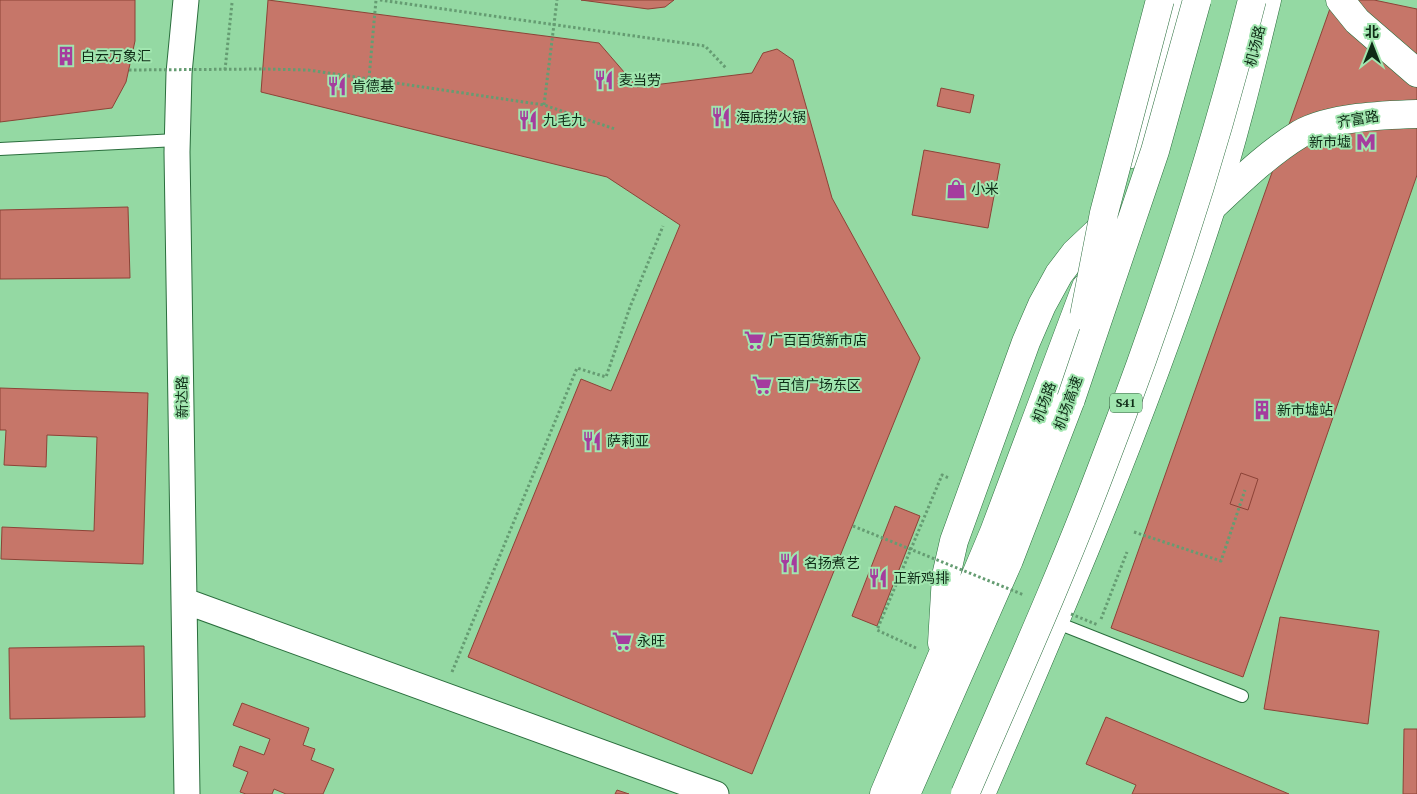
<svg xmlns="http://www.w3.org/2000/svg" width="1417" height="794" font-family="'PT Serif','Noto Sans SC',serif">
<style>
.building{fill:#c67669;stroke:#8c4337}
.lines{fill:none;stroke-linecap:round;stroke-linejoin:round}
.lane-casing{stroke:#2a6e3d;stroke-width:14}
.street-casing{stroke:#2a6e3d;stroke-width:27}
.secondary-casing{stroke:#2a6e3d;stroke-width:29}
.highway-casing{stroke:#2a6e3d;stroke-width:29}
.path{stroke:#659c72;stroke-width:3;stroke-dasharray:2.5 2.5;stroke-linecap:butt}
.lane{stroke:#fff;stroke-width:12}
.street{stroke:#fff;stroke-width:25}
.secondary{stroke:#fff;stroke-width:28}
.highway{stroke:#fff;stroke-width:28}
.highway-bridge-casing{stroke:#2a6e3d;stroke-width:29;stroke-linecap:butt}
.path-bridge{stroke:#659c72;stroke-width:3;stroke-dasharray:2.5 2.5;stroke-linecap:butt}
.highway-bridge{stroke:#fff;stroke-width:28}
.labels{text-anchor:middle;stroke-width:4;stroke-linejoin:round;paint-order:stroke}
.shield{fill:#a1e6af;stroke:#3a6344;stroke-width:1}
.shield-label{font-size:12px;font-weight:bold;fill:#0e2b16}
.street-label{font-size:14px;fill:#0e2b16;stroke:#a1e6af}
.poi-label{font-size:14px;fill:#0e2b16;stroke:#a1e6af;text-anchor:start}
</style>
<rect width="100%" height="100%" fill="#94d9a3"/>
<!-- building -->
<path class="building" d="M 0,0 L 135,0 L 135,41 L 126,82 L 112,108 L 0,122 Z
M 268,0 L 599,43 L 637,87 L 752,73 L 763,53 L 777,49 L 793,60 L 832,198 L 920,358 L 752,774 L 468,657 L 581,379 L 611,391 L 680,225 L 607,177 L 261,92 Z
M 581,0 L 674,0 L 665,7 L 648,9 Z
M 1333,0 L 1374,0 L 1417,9 L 1417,175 L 1243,677 L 1111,628 Z
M 941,88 L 974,95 L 970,113 L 937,106 Z
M 924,150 L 1000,164 L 988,228 L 912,215 Z
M 128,207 L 130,278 L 0,279 L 0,210 Z
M 0,388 L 148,393 L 143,564 L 1,559 L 2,527 L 94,531 L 97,437 L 47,435 L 46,467 L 4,465 L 6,430 L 0,430 Z
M 1241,473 L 1258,479 L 1248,510 L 1230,504 Z
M 895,506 L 920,516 L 877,626 L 852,616 Z
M 1280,617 L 1379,631 L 1368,724 L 1264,709 Z
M 144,646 L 145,717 L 10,719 L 9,648 Z
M 242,703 L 309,728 L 303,745 L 315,749 L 311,760 L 334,769 L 323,794 L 286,794 L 274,789 L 272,794 L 246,794 L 240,792 L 248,772 L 233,766 L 240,746 L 264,755 L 270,739 L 233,725 Z
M 1106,717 L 1289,794 L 1132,794 L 1136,785 L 1086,764 Z
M 1404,729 L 1417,729 L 1417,794 L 1403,794 Z
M 617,790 L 629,794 L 615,794 Z"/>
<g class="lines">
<defs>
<path id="lane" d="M 0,149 L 177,140
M 1055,622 L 1242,696"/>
<path id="street" d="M 186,0 L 179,73 L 177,152 L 187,794
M 185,601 L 716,794"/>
<path id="secondary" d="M 1340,0 L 1357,21 L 1417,73
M 1211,208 C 1238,183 1267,154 1300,134 C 1330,117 1383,115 1417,114"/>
<path id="highway" d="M 1132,154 L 1178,0
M 942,643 L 946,576 L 954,541 L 1026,342 L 1042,305 L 1059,274 L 1075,253 L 1111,219
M 884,794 L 994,532 L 1086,287
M 906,794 L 1009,560 L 1071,399
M 981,794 C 1064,602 1147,409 1211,209 C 1233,141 1250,70 1267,0"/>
</defs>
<!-- lane casing -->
<use href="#lane" class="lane-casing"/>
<!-- street casing -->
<use href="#street" class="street-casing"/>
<!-- secondary casing -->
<use href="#secondary" class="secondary-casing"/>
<!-- highway casing -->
<use href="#highway" class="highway-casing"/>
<!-- path -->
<path class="path" d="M 380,0 L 705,46 L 726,68
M 263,69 L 308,70 L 544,105 L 615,129
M 225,70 L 232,3
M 369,78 L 376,0
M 1134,532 L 1221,561 L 1245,490
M 1101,619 L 1127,552
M 916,648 L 877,630 L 942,475 L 949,478
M 452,672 L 577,368 L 606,377 L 630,307 L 663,226"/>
<!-- lane -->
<use href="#lane" class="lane"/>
<!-- street -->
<use href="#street" class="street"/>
<!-- secondary -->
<use href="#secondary" class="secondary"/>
<!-- highway -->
<use href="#highway" class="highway"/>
<defs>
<path id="highway-bridge" d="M 1084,316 L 1104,213 L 1160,0
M 1071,399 L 1155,151 L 1197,0
M 965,794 C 1011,687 1059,581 1100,473 C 1160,318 1212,161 1252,0"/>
</defs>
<!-- highway-bridge casing -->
<use href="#highway-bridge" class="highway-bridge-casing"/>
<!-- path-bridge -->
<path class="path-bridge" d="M 129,70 L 263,69
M 544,105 L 557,0
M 853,526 L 1024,595
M 1071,614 L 1098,625"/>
<!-- highway-bridge -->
<use href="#highway-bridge" class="highway-bridge"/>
</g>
<!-- icons -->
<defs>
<symbol id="building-bare" viewBox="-9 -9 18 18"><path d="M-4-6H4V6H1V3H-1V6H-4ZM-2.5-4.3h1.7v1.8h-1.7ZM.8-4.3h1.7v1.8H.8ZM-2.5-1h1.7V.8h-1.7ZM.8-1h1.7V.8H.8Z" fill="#a53c9e" stroke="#a1e6af" stroke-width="2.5" paint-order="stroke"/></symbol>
<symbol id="restaurant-bare" viewBox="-9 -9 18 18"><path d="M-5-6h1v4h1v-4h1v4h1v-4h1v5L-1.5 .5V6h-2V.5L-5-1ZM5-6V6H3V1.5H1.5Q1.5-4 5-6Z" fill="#a53c9e" stroke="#a1e6af" stroke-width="2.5" paint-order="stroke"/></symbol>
<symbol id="metro-bare" viewBox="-9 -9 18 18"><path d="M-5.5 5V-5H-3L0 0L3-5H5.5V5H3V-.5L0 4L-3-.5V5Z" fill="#a53c9e" stroke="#a1e6af" stroke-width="2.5" paint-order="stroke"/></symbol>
<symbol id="shop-bare" viewBox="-9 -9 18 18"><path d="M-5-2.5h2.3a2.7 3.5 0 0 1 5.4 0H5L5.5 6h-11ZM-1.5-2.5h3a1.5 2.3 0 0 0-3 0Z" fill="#a53c9e" stroke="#a1e6af" stroke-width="2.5" paint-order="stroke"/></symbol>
<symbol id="supermarket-bare" viewBox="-9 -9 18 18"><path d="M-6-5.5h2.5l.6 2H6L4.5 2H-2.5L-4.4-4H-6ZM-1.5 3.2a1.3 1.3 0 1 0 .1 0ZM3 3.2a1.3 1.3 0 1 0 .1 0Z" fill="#a53c9e" stroke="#a1e6af" stroke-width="2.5" paint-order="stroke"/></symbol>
</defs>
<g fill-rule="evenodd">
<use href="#building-bare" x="52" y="42" width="28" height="28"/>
<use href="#restaurant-bare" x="590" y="66" width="28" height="28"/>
<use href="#restaurant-bare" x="323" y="72" width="28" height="28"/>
<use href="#restaurant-bare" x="707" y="103" width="28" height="28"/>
<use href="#restaurant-bare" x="514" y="106" width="28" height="28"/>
<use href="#metro-bare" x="1352" y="128" width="28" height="28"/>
<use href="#shop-bare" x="942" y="175" width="28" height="28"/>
<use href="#supermarket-bare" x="740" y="326" width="28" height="28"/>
<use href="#supermarket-bare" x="748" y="371" width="28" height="28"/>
<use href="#building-bare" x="1248" y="396" width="28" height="28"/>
<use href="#restaurant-bare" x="578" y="427" width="28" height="28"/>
<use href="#restaurant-bare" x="775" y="549" width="28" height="28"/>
<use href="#restaurant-bare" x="864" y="564" width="28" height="28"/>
<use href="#supermarket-bare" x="608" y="627" width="28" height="28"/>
</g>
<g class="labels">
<!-- shield labels -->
<rect class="shield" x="1110" y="393.5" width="32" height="19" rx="4"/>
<g class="shield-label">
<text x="1126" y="407">S41</text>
</g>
<!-- street labels -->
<g class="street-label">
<text transform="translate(1255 46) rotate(-76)" y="5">机场路</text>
<text transform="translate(1358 119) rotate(-9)" y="5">齐富路</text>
<text transform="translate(182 397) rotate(-91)" y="5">新达路</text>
<text transform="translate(1044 402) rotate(-70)" y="5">机场路</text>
<text transform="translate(1068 403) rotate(-70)" y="5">机场高速</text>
</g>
<!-- poi labels -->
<g class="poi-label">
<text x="81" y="61">白云万象汇</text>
<text x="619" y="85">麦当劳</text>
<text x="352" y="91">肯德基</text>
<text x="736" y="122">海底捞火锅</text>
<text x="543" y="125">九毛九</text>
<text x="1351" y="147" text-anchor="end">新市墟</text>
<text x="971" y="194">小米</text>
<text x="769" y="345">广百百货新市店</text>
<text x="777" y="390">百信广场东区</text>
<text x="1277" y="415">新市墟站</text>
<text x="607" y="446">萨莉亚</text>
<text x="804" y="568">名扬煮艺</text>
<text x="893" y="583">正新鸡排</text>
<text x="637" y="646">永旺</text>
</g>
</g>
<!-- north arrow -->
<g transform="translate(1372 45)" stroke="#a1e6af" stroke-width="4" paint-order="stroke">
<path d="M0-4L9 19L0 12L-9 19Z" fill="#0e2b16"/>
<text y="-8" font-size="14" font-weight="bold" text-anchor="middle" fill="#0e2b16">北</text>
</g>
</svg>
